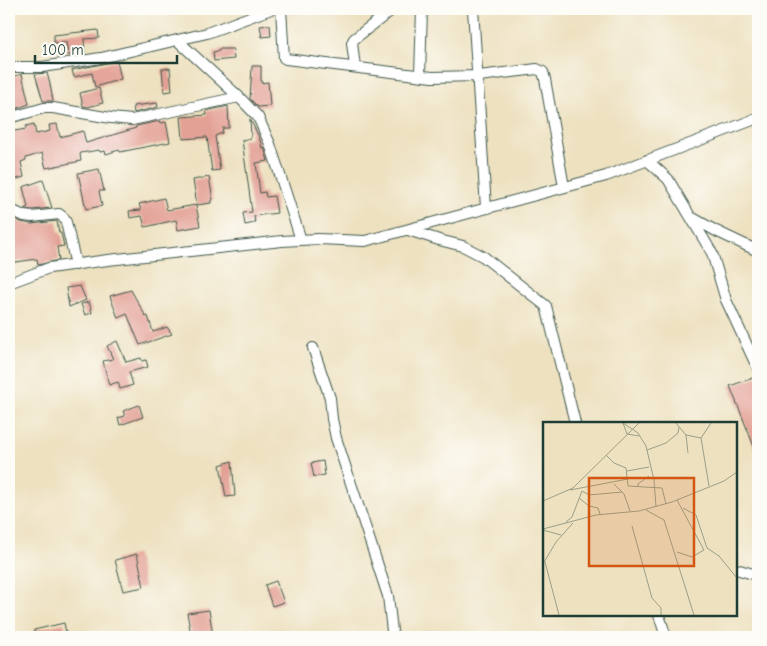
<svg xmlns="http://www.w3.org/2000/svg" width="767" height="646" font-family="'Comic Neue',sans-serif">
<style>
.building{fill:#e3a095}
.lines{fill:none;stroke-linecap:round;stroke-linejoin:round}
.street-casing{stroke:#3e5649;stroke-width:12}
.street{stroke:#fff;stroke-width:10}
.inset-road{fill:none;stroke:#9b9f88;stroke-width:1}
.view{fill:#d45610;fill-opacity:0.15;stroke:#d45610;stroke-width:2.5}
.inset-edge{fill:none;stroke:#1f3d34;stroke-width:2.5}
</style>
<rect width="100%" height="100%" fill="#fdfcf7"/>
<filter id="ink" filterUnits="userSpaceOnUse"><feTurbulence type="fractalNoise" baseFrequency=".02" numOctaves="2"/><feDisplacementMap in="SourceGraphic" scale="10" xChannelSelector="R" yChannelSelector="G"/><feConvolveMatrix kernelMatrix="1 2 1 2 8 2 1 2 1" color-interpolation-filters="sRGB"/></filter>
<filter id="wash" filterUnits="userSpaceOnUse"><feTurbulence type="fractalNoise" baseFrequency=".0096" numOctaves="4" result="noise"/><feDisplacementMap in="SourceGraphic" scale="20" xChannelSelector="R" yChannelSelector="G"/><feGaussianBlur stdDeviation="1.12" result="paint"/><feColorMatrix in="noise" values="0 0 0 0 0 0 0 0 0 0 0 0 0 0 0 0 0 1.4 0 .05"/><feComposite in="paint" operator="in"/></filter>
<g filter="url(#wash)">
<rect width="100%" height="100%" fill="#ede1c0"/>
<g id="blocks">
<!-- building -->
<path class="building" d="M 270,25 L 271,36 L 262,37 L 260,26 Z
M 98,30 L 99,38 L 84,39 L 85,53 L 68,55 L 66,42 L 54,43 L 54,35 Z
M 219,49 L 233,49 L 234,59 L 214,61 L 213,52 L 219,51 Z
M 117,61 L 121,79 L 95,87 L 92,73 L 74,77 L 72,70 Z
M 252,66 L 261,66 L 261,83 L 268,82 L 270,106 L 258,107 L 250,99 Z
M 170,68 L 172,91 L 164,92 L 162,69 Z
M 47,73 L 50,84 L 53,101 L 43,101 L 35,74 Z
M 22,74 L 29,104 L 16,109 L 11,95 L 9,96 L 9,78 Z
M 99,88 L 103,103 L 88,107 L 83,106 L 80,93 Z
M 157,103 L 158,107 L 134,113 L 133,106 Z
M 228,106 L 229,128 L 223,128 L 222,133 L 215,136 L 220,170 L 212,171 L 207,137 L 183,139 L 181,117 L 207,115 L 206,111 Z
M 250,119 L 259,137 L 262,148 L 264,147 L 268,161 L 256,163 L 260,193 L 265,192 L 266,197 L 274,196 L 277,213 L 254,216 L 255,223 L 245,225 L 243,213 L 252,212 L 242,140 L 251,138 Z
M 160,121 L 160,123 L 166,122 L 170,142 L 120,152 L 119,150 L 106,154 L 105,151 L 100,152 L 99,150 L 81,153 L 80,154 L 81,161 L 46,168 L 42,153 L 26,158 L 26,160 L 21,162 L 24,177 L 9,181 L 9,163 L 12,162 L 9,132 L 26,129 L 26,126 L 34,124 L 36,134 L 50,131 L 49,125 L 57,124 L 60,137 L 83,131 L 86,143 L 136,128 L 136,126 Z
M 99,169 L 104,191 L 99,191 L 102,206 L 86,209 L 78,173 Z
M 209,177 L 213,200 L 211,200 L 211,203 L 197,205 L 193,180 Z
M 43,180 L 52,208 L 32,210 L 24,209 L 28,207 L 23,187 Z
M 164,198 L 167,210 L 196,205 L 200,226 L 178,230 L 176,220 L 145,227 L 142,216 L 130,218 L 129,211 L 141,210 L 139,204 Z
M 9,216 L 21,222 L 31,224 L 57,221 L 59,233 L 61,233 L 64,246 L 57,247 L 59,260 L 38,265 L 37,259 L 9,263 Z
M 80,286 L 86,300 L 69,307 L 66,288 Z
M 131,290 L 146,317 L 148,316 L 153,332 L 167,327 L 172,334 L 140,345 L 127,314 L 118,318 L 110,296 Z
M 89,302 L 92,313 L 85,315 L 81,304 Z
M 117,341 L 126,362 L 141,358 L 142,361 L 146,360 L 148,367 L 129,372 L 133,385 L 120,389 L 118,382 L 109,385 L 103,361 L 113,359 L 107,346 Z
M 758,376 L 758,454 L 757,454 L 730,386 Z
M 139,405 L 143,417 L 120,425 L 118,418 L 125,416 L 123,411 Z
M 232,461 L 235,496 L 226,497 L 220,465 Z
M 323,461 L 325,475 L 314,477 L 311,463 Z
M 137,554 L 144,587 L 123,591 L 115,560 Z
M 276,581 L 284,602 L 272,606 L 265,585 Z
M 209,610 L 213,636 L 197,637 L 197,634 L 191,635 L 187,613 Z
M 64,623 L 67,637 L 36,637 L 34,630 Z"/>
</g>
</g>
<g filter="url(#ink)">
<use href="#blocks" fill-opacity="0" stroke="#3e5649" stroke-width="1"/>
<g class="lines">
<defs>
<path id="street" d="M 281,9 L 284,58 L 286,59 L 432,77 L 479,76 L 537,69 L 543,72 L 545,79 L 564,187
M 473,9 L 486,208
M 177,40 L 239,97 L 258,117 L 270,144 L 301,240
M 9,67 L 42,67 L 101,58 L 207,33 L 271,9
M 355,67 L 352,43 L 354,39 L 393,9
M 420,75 L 422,9
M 9,118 L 44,108 L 53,108 L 111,118 L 132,120 L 239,97
M 647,160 L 668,179 L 712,253 L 726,300 L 758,369
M 9,209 L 24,216 L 32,217 L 59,214 L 63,217 L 66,222 L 76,265
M 693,218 L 716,231 L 758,251
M 408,230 L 439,240 L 463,246 L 484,257 L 546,306 L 575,423
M 9,283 L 49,268 L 108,260 L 282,241 L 318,239 L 365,241 L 606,176 L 758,118
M 313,348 L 330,398 L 332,419 L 336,438 L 388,596 L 392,631 L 394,637
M 736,569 L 753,574 L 758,573
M 659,615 L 666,637"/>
</defs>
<!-- street casing -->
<use href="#street" class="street-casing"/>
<!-- street -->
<use href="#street" class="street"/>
</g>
</g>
<!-- overview -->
<g transform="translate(543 422)">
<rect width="194" height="194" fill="#ede1c0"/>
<path class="inset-road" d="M 80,1 L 95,11 L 103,24 L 111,58 L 113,85M 80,1 L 84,12 L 96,14M 133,1 L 143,13 L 145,31M 143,13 L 158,16M 104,28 L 123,21 L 135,11 L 136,5M 63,33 L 71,41 L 83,46 L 85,64 L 119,66 L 123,82M 84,49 L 106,45M 71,62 L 81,72 L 87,89M 166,64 L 158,16 L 168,1M 95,65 L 95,62 L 106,54M 27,68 L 85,57M 39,69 L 46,73 L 79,70M 36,76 L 46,84 L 55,86 L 57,92M 134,78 L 161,128M 0,79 L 30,66 L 96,1M 140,86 L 153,93 L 164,126 L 176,134 L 194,156M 103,88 L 121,98 L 151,193M 23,100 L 29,95 L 39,69M 89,104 L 109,176 L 118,186 L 118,193M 0,107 L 53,93 L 96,89 L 129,80 L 181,59 L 194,50M 0,108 L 18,113M 134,130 L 149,135 L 161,128M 2,140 L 16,193M 0,142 L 13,120 L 30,101"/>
<path class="view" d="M 46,56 L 151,56 L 151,144 L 46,144 Z"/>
<rect width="194" height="194" class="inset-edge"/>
</g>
<!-- margin -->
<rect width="767" height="646" fill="none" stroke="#fdfcf7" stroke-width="30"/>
<!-- scale -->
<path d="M35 55v8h142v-8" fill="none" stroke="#1f3d34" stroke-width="2.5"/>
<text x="42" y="55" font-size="15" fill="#1f3d34" stroke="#fdfcf7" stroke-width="4" paint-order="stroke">100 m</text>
</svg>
